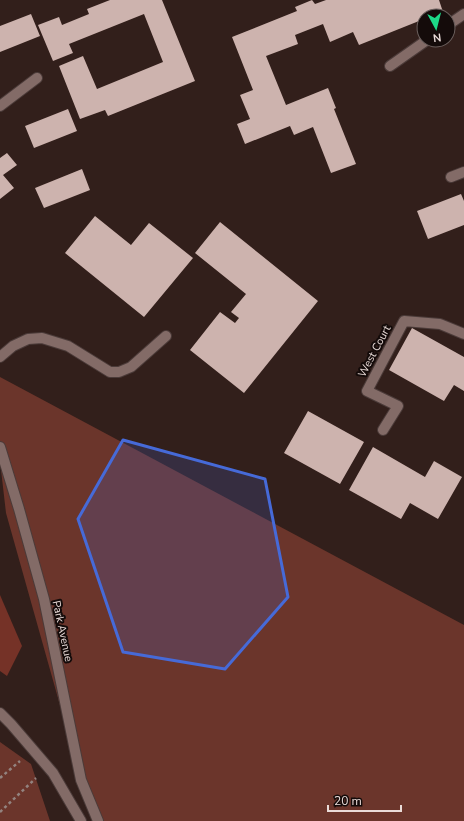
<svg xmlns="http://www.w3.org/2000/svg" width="464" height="821" font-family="'Nunito Sans',sans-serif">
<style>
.green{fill:#6b352b}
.forest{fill:#753227}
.building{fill:#cdb3ae}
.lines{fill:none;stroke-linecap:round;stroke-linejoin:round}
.service-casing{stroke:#4b3b39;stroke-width:12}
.pedestrian-casing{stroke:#4b3b39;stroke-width:12}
.minor-casing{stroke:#4b3b39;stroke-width:12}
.path{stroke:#93837f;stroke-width:2.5;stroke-dasharray:3 3;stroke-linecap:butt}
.service{stroke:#836b67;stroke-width:10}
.pedestrian{stroke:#836b67;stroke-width:10}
.minor{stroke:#836b67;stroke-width:10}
.marked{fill:#466ad8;fill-opacity:0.2;stroke:#466ad8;stroke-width:3;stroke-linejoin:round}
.labels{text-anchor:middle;stroke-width:4;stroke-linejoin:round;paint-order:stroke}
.street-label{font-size:11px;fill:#eadcd9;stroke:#140b0a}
</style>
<rect width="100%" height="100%" fill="#321f1b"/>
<!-- green -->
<path class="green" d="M 0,377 L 464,625 L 464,821 L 98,821 L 81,780 L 6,513 L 0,461 Z
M 0,742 L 31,764 L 50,821 L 0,821 Z"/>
<!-- forest -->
<path class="forest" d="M 0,595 L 22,646 L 7,676 L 0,671 Z"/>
<!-- building -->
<path class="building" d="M 110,0 L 162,0 L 195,81 L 108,116 L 105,110 L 80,119 L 59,66 L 83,56 L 97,89 L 163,62 L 144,14 L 69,44 L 73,53 L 53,61 L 38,25 L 59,17 L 62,25 L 89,14 L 87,9 Z
M 312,0 L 315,4 L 326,0 L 439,0 L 443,12 L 433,16 L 424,16 L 424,19 L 359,45 L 353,32 L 330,42 L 323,24 L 295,35 L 298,44 L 266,56 L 286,105 L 328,88 L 336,108 L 334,109 L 356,164 L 331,173 L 313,127 L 294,135 L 290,126 L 245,144 L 237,124 L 250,119 L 240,95 L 253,90 L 232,37 L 297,11 L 295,7 Z
M 31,14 L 40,36 L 0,52 L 0,26 Z
M 68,109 L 77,131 L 34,148 L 25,126 Z
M 7,153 L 17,165 L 3,175 L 14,188 L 0,199 L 0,158 Z
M 82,169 L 90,190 L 44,208 L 35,188 Z
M 461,194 L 464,201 L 464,225 L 428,239 L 417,211 Z
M 95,216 L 131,245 L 149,223 L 193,258 L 144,317 L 65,253 Z
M 220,222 L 318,301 L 244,393 L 190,350 L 220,312 L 235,323 L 239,318 L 231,312 L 246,294 L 195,253 Z
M 412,328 L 464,357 L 464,391 L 454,385 L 444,401 L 389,370 Z
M 308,411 L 364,442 L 340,484 L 284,453 Z
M 373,447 L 425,477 L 434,461 L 462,477 L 438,519 L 410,503 L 401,519 L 349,490 Z"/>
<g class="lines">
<defs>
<path id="service" d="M 448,25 L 464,14
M 390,66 L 427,40
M 0,357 L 13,346 L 28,339 L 42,338 L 68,346 L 110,372 L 119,372 L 131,367 L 166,336"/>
<path id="pedestrian" d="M 0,713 L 11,724 L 53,773 L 81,821"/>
<path id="minor" d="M 0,106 L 37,78
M 451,177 L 464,172
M 383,430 L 398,406 L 367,391 L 404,321 L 440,324 L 464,334
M 0,447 L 19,509 L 44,599 L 81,780 L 98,821"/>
</defs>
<!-- service casing -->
<use href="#service" class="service-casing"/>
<!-- pedestrian casing -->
<use href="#pedestrian" class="pedestrian-casing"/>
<!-- minor casing -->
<use href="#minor" class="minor-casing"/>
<!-- path -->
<path class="path" d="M 0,778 L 20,761
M 0,812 L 36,778"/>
<!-- service -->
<use href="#service" class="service"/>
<!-- pedestrian -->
<use href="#pedestrian" class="pedestrian"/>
<!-- minor -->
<use href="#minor" class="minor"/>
</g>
<!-- marked area -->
<path class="marked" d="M 123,440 L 265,479 L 288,597 L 225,669 L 123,652 L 78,519 Z"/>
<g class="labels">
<!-- street labels -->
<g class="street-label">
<text transform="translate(374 351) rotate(-62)" y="4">West Court</text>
<text transform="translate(63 631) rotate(78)" y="4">Park Avenue</text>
</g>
</g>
<!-- north arrow -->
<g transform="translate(436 28) rotate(173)"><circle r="19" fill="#140b0a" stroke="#6a5f5d"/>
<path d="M0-3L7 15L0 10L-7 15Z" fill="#1dd988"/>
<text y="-6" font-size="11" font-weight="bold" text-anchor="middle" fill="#eadcd9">N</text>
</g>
<!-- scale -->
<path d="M328 805v6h73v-6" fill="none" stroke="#eadcd9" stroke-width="2"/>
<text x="334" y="805" font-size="12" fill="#eadcd9" stroke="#140b0a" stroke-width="3" paint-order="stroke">20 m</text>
</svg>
